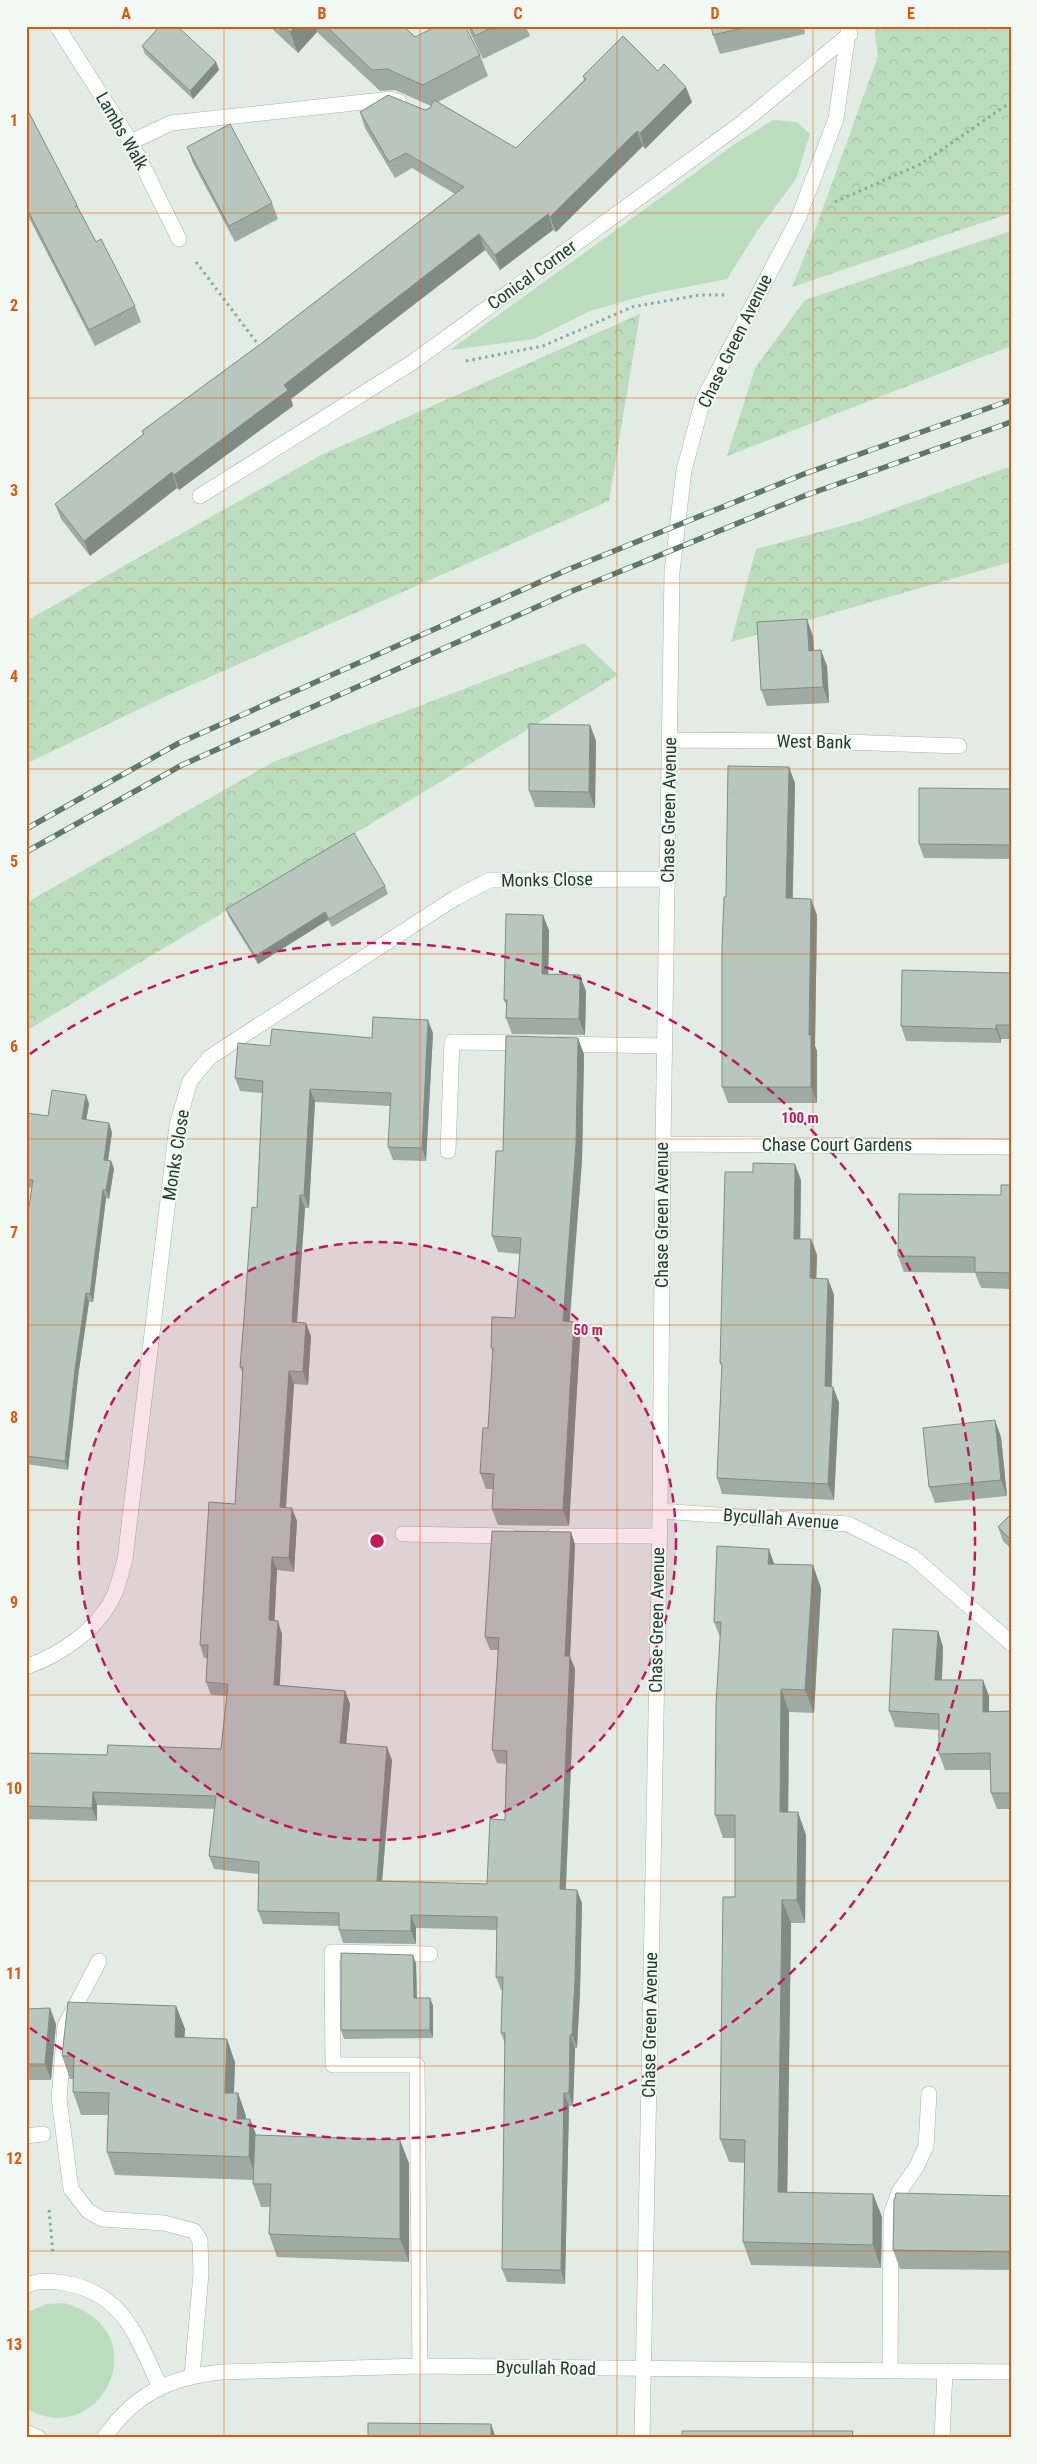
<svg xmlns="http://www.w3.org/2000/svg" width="1037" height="2464" font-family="'Roboto Condensed',sans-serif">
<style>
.green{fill:#bcddbd}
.forest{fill:url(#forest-crowns)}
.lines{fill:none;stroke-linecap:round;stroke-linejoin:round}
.service-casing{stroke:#a5b4ab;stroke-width:16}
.minor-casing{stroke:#a5b4ab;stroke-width:16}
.path{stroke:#83af97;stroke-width:3;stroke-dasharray:2.5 4;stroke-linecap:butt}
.service{stroke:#fff;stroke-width:15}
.minor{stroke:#fff;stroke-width:15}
.rail-casing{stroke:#5d796a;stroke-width:5.5}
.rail{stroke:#f3f9f4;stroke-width:4;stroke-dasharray:11;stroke-linecap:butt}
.wall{fill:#9eaba3}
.shaded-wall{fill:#818b85}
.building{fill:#b8c7be;stroke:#818b85}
.grid{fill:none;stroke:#de580e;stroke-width:1;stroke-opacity:0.55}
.ring{fill:none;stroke:#c2185b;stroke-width:2.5;stroke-dasharray:9 6}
.labels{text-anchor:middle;stroke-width:4;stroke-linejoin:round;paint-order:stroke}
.street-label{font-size:18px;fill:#223d2f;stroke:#f3f9f4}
.centre{fill:#c2185b;stroke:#f3f9f4;stroke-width:2.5}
.ring-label{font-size:15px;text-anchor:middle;font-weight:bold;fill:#c2185b;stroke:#f3f9f4;stroke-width:4;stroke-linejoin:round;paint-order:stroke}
.neatline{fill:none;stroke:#de580e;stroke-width:2}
.grid-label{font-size:16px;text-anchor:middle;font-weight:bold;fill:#de580e}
</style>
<defs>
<pattern id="forest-crowns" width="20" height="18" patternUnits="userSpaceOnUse" patternTransform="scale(1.25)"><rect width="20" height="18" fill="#bcddbd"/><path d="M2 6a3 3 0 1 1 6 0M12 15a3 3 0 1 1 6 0" fill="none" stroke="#a1bfa3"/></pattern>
</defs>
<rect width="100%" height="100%" fill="#e2ece5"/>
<!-- green -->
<path class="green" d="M 773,120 L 797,122 L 810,134 L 796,179 L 758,230 L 727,279 L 650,294 L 590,311 L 534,339 L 450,350 L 732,146 Z
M 64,2303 C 163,2331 98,2453 26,2408 L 26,2313 L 46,2304 Z"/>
<!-- forest -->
<path class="forest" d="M 874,26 L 1011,26 L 1011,213 L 792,287 L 815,230 L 878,56 Z
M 1011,231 L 1011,346 L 727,456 L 755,368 L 805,300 Z
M 640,314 L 609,501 L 162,698 L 26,764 L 26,621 L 321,455 Z
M 1011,466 L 1011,562 L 731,642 L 756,549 L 860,521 Z
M 584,643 L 618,675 L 26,1031 L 26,903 L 273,762 Z"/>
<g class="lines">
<defs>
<path id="service" d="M 131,142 L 171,123 L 391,99 L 399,102
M 560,1044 L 664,1046
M 448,1151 L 452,1042 L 524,1043
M 403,1534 L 510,1536
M 553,1536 L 659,1536
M 99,1961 L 65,2026 L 59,2099 L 71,2189 L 88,2211 L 102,2219 L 164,2223 L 194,2231 L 200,2240 L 201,2274 L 192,2375
M 26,2136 L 43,2134
M 420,2366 L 417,2065 L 333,2065 L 332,1952 L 430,1954
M 890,2371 L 891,2214 L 899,2192 L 917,2166 L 926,2146 L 929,2094
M 942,2438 L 945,2371"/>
<path id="minor" d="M 57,26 L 131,142 L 179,239
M 200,496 L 410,364 L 742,123 L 850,34
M 670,740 L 816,741 L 959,746
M 663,1144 L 1011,1147
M 660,1511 L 848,1524 L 913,1557 L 1011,1643
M 26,1667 C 62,1654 99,1629 115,1593 C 119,1583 122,1570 125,1559 L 177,1125 L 190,1081 L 210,1057 L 455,898 L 490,880 L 668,879
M 26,2286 C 36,2280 53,2281 64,2283 C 125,2293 137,2338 160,2387
M 26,2432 L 39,2438
M 104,2438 C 134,2394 170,2377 222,2372 L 420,2366 L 1011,2372
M 642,2438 L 660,1511 L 663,1144 L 672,572 L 684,470 L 703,400 L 798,219 L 836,119 L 849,26"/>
</defs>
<!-- service casing -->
<use href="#service" class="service-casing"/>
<!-- minor casing -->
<use href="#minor" class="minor-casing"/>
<!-- path -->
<path class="path" d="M 835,202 L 921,164 L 1011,102
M 196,262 L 260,347
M 466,361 L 543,346 L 632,307 L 699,295 L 726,295
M 49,2210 L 53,2253"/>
<!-- service -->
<use href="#service" class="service"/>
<!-- minor -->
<use href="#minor" class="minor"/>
<defs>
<path id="rail" d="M 26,829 L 179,743 L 567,570 L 804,474 L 1011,400
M 26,852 L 182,765 L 570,592 L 804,496 L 1011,422"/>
</defs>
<!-- rail casing -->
<use href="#rail" class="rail-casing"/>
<!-- rail -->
<use href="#rail" class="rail"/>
</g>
<!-- wall -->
<path class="wall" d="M 269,26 L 403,26 L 415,37 L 480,55 L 488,76 L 438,102 L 516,148 L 584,80 L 583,76 L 658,71 L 692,102 L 645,149 L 643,146 L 556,232 L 553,230 L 500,270 L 485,250 L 291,399 L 293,406 L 179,490 L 177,488 L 90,556 L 61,519 L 55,504 L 143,434 L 142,431 L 262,343 L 455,194 L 412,168 L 395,178 L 365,128 L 360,112 L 425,110 L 430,108 L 431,106 L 395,90 L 380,91 L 317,32 L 298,53 Z
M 467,26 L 527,26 L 526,27 L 530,36 L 483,59 Z
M 711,26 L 804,26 L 805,34 L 720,54 L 713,35 Z
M 142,46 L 216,62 L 219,70 L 193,99 L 145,54 Z
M 26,107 L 96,242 L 135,306 L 141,322 L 95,346 L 26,212 Z
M 187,147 L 272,203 L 278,219 L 235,242 L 193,163 Z
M 813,636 L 814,650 L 827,666 L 829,703 L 767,706 L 761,690 Z
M 590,725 L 596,741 L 595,808 L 535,807 L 529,791 Z
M 795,783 L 793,898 L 817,915 L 815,1046 L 817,1051 L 817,1103 L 728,1103 L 722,1087 L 726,897 Z
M 1011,789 L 1011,859 L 924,858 L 919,844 Z
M 385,886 L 388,894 L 332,927 L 328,920 L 258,964 L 229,917 L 226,909 Z
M 543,915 L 549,931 L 548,974 L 586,991 L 585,1035 L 512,1034 L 506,1018 L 507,1007 L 504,1000 Z
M 1011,973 L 1011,1039 L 1001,1039 L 1001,1043 L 906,1041 L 901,1026 Z
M 433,1033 L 426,1161 L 393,1160 L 388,1147 L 390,1106 L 315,1102 L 309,1208 L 305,1208 L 297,1323 L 311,1336 L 308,1385 L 294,1384 L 286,1507 L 297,1521 L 294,1572 L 277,1570 L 274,1620 L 282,1634 L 280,1685 L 345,1691 L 350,1704 L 346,1743 L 392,1760 L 382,1882 L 487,1884 L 505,1820 L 506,1764 L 497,1763 L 492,1750 L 498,1650 L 490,1650 L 485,1637 L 571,1532 L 575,1545 L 570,1657 L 575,1669 L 566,1889 L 582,1903 L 580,1992 L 577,2048 L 575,2048 L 573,2106 L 569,2106 L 565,2284 L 507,2282 L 502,2269 L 505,2044 L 501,2033 L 502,1990 L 501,1990 L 496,1977 L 497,1930 L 416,1928 L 416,1944 L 343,1943 L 339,1930 L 339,1926 L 263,1924 L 258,1911 L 259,1874 L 214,1869 L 209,1856 L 215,1809 L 97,1805 L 97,1821 L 26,1819 L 26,1753 L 107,1755 L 221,1749 L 227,1696 L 211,1695 L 206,1682 L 208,1658 L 204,1658 L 200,1645 L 235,1504 L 243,1374 L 240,1367 L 257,1208 L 262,1093 L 240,1091 L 235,1078 L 270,1046 Z
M 584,1054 L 582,1160 L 570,1321 L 580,1338 L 569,1526 L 498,1525 L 492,1509 L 493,1489 L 486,1489 L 480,1473 L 488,1428 L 493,1353 L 491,1347 L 515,1318 L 520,1254 L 498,1252 L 492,1236 L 503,1151 Z
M 86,1095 L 89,1104 L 86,1120 L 112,1132 L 108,1160 L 111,1161 L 114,1169 L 109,1199 L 106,1198 L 93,1302 L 89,1302 L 78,1377 L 68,1470 L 26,1464 L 26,1227 L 32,1188 L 26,1187 L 26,1113 L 48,1116 Z
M 801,1180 L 800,1239 L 811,1239 L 817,1255 L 816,1278 L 828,1279 L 834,1295 L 832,1386 L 833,1387 L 839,1403 L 834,1500 L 722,1494 L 717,1478 L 722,1368 L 720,1363 Z
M 1011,1185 L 1011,1289 L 981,1288 L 975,1273 L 904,1272 L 898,1256 L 1001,1195 Z
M 1001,1437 L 1007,1496 L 935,1503 L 929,1487 Z
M 1011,1514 L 1011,1549 L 1003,1541 L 998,1527 Z
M 774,1564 L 821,1588 L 814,1713 L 789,1712 L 788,1812 L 806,1835 L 805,1923 L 791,1923 L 787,2192 L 873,2194 L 882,2217 L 881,2268 L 751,2265 L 743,2242 L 745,2163 L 729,2162 L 720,2139 L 735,1897 L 735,1838 L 723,1838 L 715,1815 L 720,1637 L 714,1622 Z
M 938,1631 L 943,1647 L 942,1680 L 989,1696 L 989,1711 L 1011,1711 L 1011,1809 L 997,1809 L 991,1793 L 990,1770 L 945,1770 L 939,1754 L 939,1730 L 895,1727 L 889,1711 Z
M 416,1963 L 417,1998 L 430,1998 L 433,2006 L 433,2038 L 344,2039 L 341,2030 Z
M 176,2006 L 185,2029 L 184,2037 L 235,2062 L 234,2093 L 238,2093 L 246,2116 L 246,2119 L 250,2119 L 256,2135 L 409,2163 L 409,2262 L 277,2257 L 269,2234 L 270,2207 L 261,2207 L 253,2184 L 253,2180 L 115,2175 L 107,2152 L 108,2115 L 81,2115 L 73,2092 L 73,2079 L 70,2079 L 62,2056 Z
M 26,2009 L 56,2024 L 51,2080 L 26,2080 Z
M 1011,2196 L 1011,2270 L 900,2269 L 893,2250 Z"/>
<!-- shaded-wall -->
<path class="shaded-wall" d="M 296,26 L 315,26 L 317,32 L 298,53 L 290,32 Z
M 216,62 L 219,70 L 193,99 L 190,91 Z
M 686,87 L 692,102 L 645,149 L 640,133 Z
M 637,131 L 643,146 L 556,232 L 550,217 Z
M 548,214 L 553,230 L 500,270 L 495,255 Z
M 479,234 L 485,250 L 291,399 L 293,406 L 179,490 L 174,475 L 284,385 Z
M 172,472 L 177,488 L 90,556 L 84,541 Z
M 807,619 L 813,636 L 814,667 L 809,651 Z
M 821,650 L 827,666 L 829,703 L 823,687 Z
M 590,725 L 596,741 L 595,808 L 589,792 Z
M 789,767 L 795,783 L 792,914 L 786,898 Z
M 811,899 L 817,915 L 815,1046 L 817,1051 L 817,1103 L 811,1087 L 809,1035 Z
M 325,912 L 328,920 L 258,964 L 255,956 Z
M 543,915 L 549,931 L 548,990 L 542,974 Z
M 580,975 L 586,991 L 585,1035 L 579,1019 Z
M 428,1020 L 433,1033 L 426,1161 L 422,1148 Z
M 996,1025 L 1001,1039 L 1001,1043 L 996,1029 Z
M 578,1038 L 584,1054 L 582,1160 L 568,1337 L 563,1321 Z
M 310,1089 L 315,1102 L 309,1208 L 304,1195 Z
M 86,1095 L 89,1104 L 85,1128 L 82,1119 Z
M 109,1123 L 112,1132 L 107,1168 L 104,1160 Z
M 111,1161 L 114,1169 L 109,1199 L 106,1190 Z
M 795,1164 L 801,1180 L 800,1255 L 794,1239 Z
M 103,1190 L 106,1198 L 93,1302 L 90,1294 Z
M 300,1195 L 305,1208 L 296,1335 L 292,1322 Z
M 811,1239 L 817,1255 L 816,1294 L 810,1278 Z
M 828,1279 L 834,1295 L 831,1402 L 825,1386 Z
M 86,1293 L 89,1302 L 78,1377 L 68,1470 L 65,1461 L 75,1369 Z
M 574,1322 L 580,1338 L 569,1526 L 563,1510 Z
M 306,1323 L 311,1336 L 308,1385 L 303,1372 Z
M 289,1371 L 294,1384 L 285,1520 L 280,1507 Z
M 833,1387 L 839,1403 L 834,1500 L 828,1484 Z
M 995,1420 L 1001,1437 L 1007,1496 L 1001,1480 Z
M 292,1508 L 297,1521 L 294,1572 L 289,1558 Z
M 571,1532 L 575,1545 L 570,1657 L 575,1669 L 565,1902 L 560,1889 L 565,1656 Z
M 769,1549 L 777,1572 L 768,1564 Z
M 272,1557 L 277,1570 L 274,1633 L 269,1620 Z
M 813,1565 L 821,1588 L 814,1713 L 805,1690 Z
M 278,1621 L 282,1634 L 279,1698 L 274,1685 Z
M 938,1631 L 943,1647 L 941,1696 L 935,1680 Z
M 983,1680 L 989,1696 L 989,1728 L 983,1712 Z
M 781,1689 L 789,1712 L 788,1835 L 780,1812 Z
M 345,1691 L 350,1704 L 345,1756 L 340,1743 Z
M 387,1747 L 392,1760 L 381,1894 L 377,1881 Z
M 93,1792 L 97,1805 L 97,1821 L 92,1808 Z
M 798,1812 L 806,1835 L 805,1923 L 797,1900 Z
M 577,1890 L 582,1903 L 580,1992 L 577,2048 L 572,2035 Z
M 782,1900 L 791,1923 L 787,2215 L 778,2192 Z
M 411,1915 L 416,1928 L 416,1944 L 411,1931 Z
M 413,1955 L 416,1963 L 417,2006 L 414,1998 Z
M 430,1998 L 433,2006 L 433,2038 L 430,2030 Z
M 176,2006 L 185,2029 L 183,2060 L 175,2037 Z
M 50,2008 L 56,2024 L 51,2080 L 45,2064 Z
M 570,2035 L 575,2048 L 573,2106 L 569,2093 Z
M 227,2039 L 235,2062 L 233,2116 L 225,2093 Z
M 238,2093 L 246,2116 L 245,2142 L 237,2119 Z
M 564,2093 L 569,2106 L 565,2284 L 561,2270 Z
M 250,2119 L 259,2142 L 257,2180 L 249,2157 Z
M 400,2140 L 409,2163 L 409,2262 L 400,2239 Z
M 873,2194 L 882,2217 L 881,2268 L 873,2245 Z
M 491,2424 L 496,2438 L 491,2438 Z"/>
<!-- building -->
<path class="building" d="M 160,26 L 177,26 L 216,62 L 190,91 L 142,46 Z
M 284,26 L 296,26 L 290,32 Z
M 326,26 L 403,26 L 415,37 L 437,26 L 465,26 L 480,55 L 423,85 L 387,69 L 372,70 Z
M 470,26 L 495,26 L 475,36 Z
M 711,26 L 751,26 L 713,35 Z
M 623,36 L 658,71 L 664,64 L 686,87 L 640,133 L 637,131 L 550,217 L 548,214 L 495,255 L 479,234 L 284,385 L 288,390 L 174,475 L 172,472 L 84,541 L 55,504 L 144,434 L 142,431 L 262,343 L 464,187 L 406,153 L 389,162 L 360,112 L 388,95 L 425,110 L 430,108 L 434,100 L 516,148 L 586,79 L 583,76 Z
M 26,107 L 77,205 L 75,207 L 77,206 L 96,242 L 101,239 L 135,306 L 89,330 L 26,207 Z
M 230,124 L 272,203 L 229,226 L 187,147 Z
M 807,619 L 809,651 L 821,650 L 823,687 L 761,690 L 757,622 Z
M 529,724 L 590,725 L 589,792 L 529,791 Z
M 728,766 L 789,767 L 786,898 L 811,899 L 809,1035 L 811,1035 L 811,1087 L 722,1087 L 722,949 L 724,897 L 726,897 Z
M 919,788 L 1011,789 L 1011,845 L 919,844 Z
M 354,833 L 385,886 L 329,919 L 325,912 L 255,956 L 226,909 Z
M 506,914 L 543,915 L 542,974 L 580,975 L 579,1019 L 506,1018 L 507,1000 L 504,1000 Z
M 902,970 L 1011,973 L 1011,1025 L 996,1025 L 996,1029 L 901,1026 Z
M 373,1017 L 428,1020 L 422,1148 L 388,1147 L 391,1093 L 310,1089 L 304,1195 L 300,1195 L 292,1322 L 306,1323 L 303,1372 L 289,1371 L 280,1507 L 292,1508 L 289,1558 L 272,1557 L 269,1620 L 278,1621 L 274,1685 L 345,1691 L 340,1743 L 387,1747 L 377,1881 L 487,1884 L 490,1819 L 505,1820 L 507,1751 L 492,1750 L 499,1638 L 485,1637 L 492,1531 L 571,1532 L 565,1656 L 570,1656 L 560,1889 L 577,1890 L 575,1979 L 572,2035 L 570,2035 L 569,2093 L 564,2093 L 561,2270 L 502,2269 L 505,2033 L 501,2033 L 503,1977 L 496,1977 L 497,1917 L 411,1915 L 411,1931 L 339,1930 L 339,1913 L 258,1911 L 259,1862 L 209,1856 L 216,1796 L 93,1792 L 92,1808 L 26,1806 L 26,1753 L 107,1755 L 108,1745 L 221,1749 L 228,1684 L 206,1682 L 208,1645 L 200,1645 L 209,1502 L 235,1504 L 243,1367 L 240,1367 L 244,1319 L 252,1207 L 257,1208 L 263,1081 L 235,1078 L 238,1043 L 270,1046 L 272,1029 L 372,1038 Z
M 506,1036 L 578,1038 L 576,1144 L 563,1321 L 574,1322 L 563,1510 L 492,1509 L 494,1474 L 480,1473 L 483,1428 L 488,1428 L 493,1348 L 491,1347 L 492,1317 L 515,1318 L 521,1238 L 492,1236 L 496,1151 L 503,1151 Z
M 52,1090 L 86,1095 L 82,1119 L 109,1123 L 104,1160 L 111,1161 L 106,1190 L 103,1190 L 90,1294 L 86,1293 L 75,1369 L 65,1461 L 26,1456 L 26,1227 L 33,1180 L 26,1179 L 26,1113 L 48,1116 Z
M 753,1163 L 795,1164 L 794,1239 L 811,1239 L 810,1278 L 828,1279 L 825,1386 L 833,1387 L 828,1484 L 717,1478 L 722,1363 L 720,1363 L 725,1172 L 753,1172 Z
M 1001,1185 L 1011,1185 L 1011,1273 L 975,1272 L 975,1257 L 898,1256 L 899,1194 L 1001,1195 Z
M 995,1420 L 1001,1480 L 929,1487 L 923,1428 Z
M 1011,1514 L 1011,1540 L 998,1527 Z
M 717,1546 L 769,1549 L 768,1564 L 813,1565 L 805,1690 L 781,1689 L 780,1812 L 798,1812 L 797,1900 L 782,1900 L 778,2192 L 873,2194 L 873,2245 L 743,2242 L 745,2140 L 720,2139 L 723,1897 L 735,1897 L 735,1815 L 715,1815 L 716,1705 L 721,1622 L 714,1622 Z
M 893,1629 L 938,1631 L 935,1680 L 983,1680 L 983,1712 L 1011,1711 L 1011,1793 L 991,1793 L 990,1753 L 939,1754 L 939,1714 L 889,1711 Z
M 341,1953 L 413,1955 L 414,1998 L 430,1998 L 430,2030 L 341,2030 Z
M 68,2002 L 176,2006 L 175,2037 L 227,2039 L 225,2093 L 238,2093 L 237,2119 L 250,2119 L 249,2157 L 107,2152 L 109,2093 L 73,2092 L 74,2056 L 62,2056 Z
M 50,2008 L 45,2064 L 26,2064 L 26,2009 Z
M 255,2135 L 400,2140 L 400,2239 L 269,2234 L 271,2184 L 253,2184 Z
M 896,2193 L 1011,2196 L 1011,2252 L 893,2250 L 894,2199 L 895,2199 Z
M 368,2423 L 491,2424 L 491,2438 L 368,2438 Z
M 682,2431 L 853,2431 L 852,2438 L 682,2438 Z"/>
<!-- grid -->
<path class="grid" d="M 224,26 L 224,2438M 420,26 L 420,2438M 617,26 L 617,2438M 813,26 L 813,2438M 26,213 L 1011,213M 26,398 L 1011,398M 26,583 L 1011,583M 26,769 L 1011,769M 26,954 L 1011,954M 26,1139 L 1011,1139M 26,1325 L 1011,1325M 26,1510 L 1011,1510M 26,1695 L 1011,1695M 26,1881 L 1011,1881M 26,2066 L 1011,2066M 26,2251 L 1011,2251"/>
<!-- distance rings -->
<circle cx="377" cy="1541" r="299" fill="#c2185b" fill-opacity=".12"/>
<g class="ring">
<circle cx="377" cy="1541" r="299"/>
<path d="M30 1054A598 598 0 1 1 30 2028"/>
</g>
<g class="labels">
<!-- street labels -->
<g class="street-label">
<text transform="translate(122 131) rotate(60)" y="6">Lambs Walk</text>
<text transform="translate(532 275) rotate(-36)" y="6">Conical Corner</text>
<text transform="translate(735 341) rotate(-64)" y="6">Chase Green Avenue</text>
<text transform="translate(814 742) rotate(1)" y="6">West Bank</text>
<text transform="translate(669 810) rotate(-89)" y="6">Chase Green Avenue</text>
<text transform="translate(547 880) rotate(-1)" y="6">Monks Close</text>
<text x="837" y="1151">Chase Court Gardens</text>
<text transform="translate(176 1155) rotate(-81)" y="6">Monks Close</text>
<text transform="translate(662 1215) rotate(-90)" y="6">Chase Green Avenue</text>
<text transform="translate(781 1519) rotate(4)" y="6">Bycullah Avenue</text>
<text transform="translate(657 1620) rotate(-89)" y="6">Chase Green Avenue</text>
<text transform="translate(650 2025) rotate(-89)" y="6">Chase Green Avenue</text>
<text transform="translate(546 2368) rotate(1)" y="6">Bycullah Road</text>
</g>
</g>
<circle cx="377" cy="1541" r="8" class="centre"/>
<g class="ring-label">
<text x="800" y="1123">100 m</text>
<text x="588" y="1335">50 m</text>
</g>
<!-- border -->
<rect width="1037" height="2464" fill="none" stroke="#f3f9f4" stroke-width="55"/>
<rect x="28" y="28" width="982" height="2408" class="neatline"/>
<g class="grid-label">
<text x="126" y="19">A</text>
<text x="322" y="19">B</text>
<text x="518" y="19">C</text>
<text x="715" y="19">D</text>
<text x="911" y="19">E</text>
<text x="14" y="126">1</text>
<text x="14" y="311">2</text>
<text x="14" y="496">3</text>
<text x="14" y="682">4</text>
<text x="14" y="867">5</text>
<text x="14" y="1052">6</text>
<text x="14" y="1238">7</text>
<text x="14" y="1423">8</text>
<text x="14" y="1608">9</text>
<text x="14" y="1794">10</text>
<text x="14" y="1979">11</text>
<text x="14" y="2164">12</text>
<text x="14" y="2350">13</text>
</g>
</svg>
